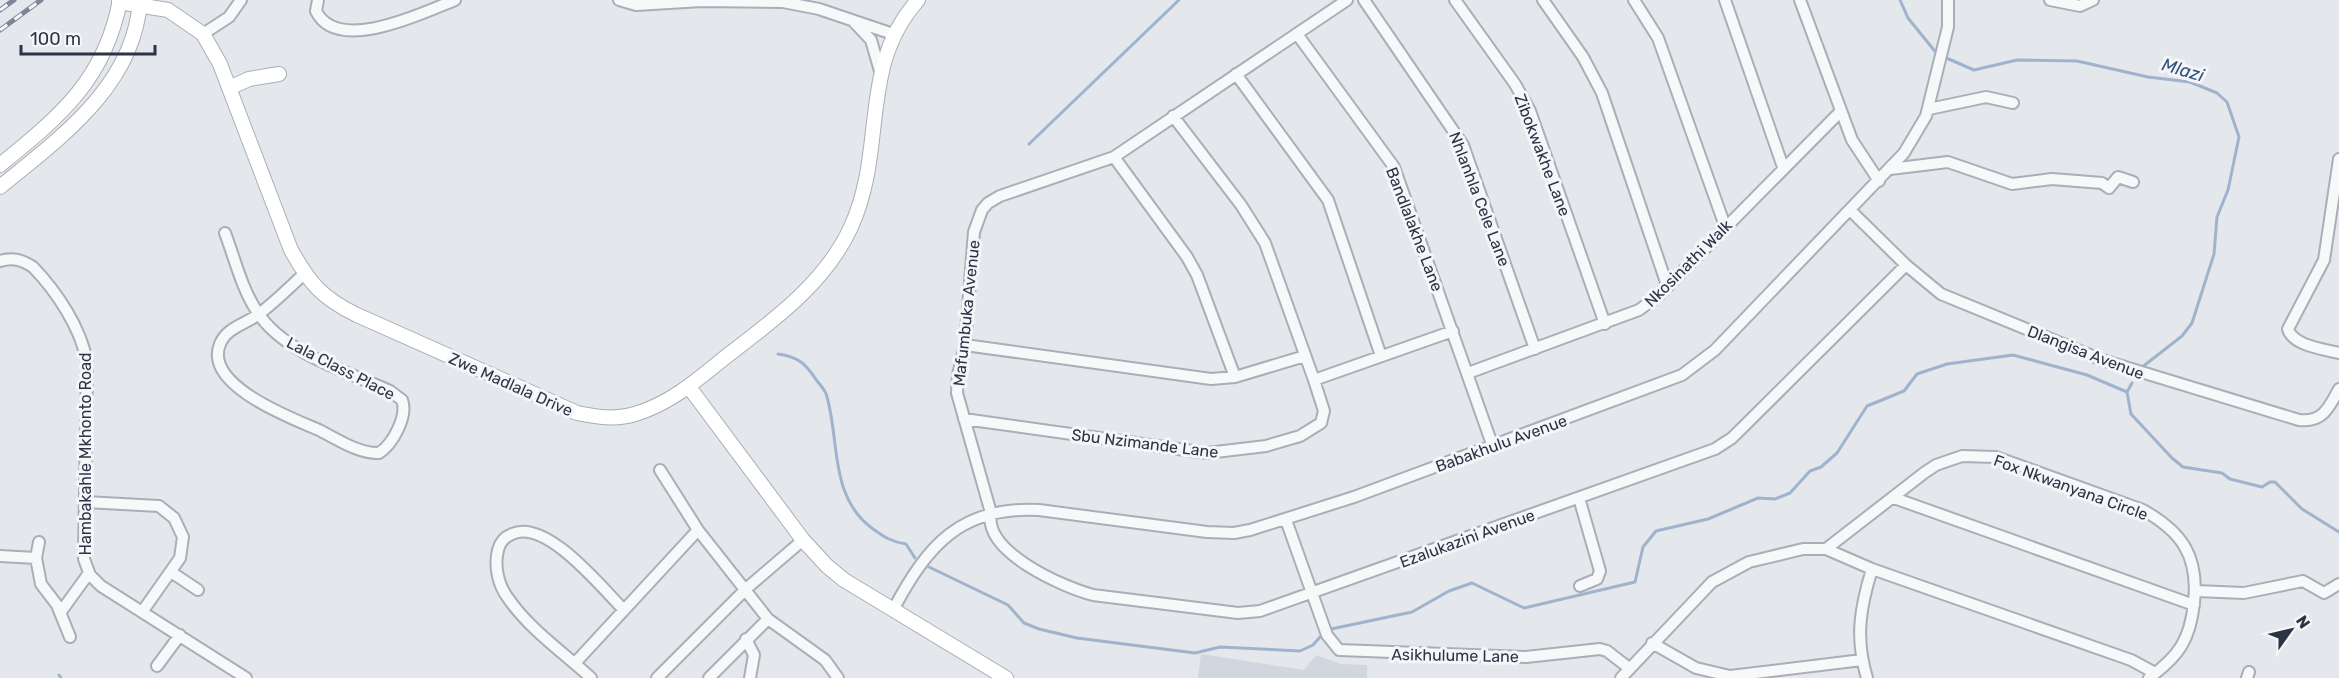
<svg xmlns="http://www.w3.org/2000/svg" width="2339" height="678" font-family="Rubik,sans-serif">
<style>
.built{fill:#d2d6de}
.lines{fill:none;stroke-linecap:round;stroke-linejoin:round}
.stream{stroke:#9fb4cc;stroke-width:3}
.street-casing{stroke:#a9aeb7;stroke-width:14}
.secondary-casing{stroke:#a9aeb7;stroke-width:16}
.street{stroke:#f7f8fa;stroke-width:10}
.secondary{stroke:#fff;stroke-width:14}
.rail-casing{stroke:#7d8696;stroke-width:5}
.rail{stroke:#f4f6f9;stroke-width:3;stroke-dasharray:9;stroke-linecap:butt}
.labels{text-anchor:middle;stroke-width:6;stroke-linejoin:round;paint-order:stroke}
.street-label{font-size:16px;fill:#2b3445;stroke:#f4f6f9}
.water-label{font-size:18px;font-style:italic;fill:#34527a;stroke:#f4f6f9}
</style>
<rect width="100%" height="100%" fill="#e4e7ec"/>
<!-- built -->
<path class="built" d="M 1201,654 L 1304,670 L 1316,655 L 1341,664 L 1367,665 L 1367,678 L 1198,678 Z"/>
<g class="lines">
<!-- stream -->
<path class="stream" d="M 1900,0 L 1908,18 L 1938,55
M 1944,57 L 1974,70 L 2017,60 L 2077,61 L 2148,77 L 2190,82 L 2217,93 L 2227,102 L 2239,137 L 2228,190 L 2217,217 L 2214,254 L 2192,323 L 2182,336 L 2141,368
M 1029,144 L 1179,0
M 778,354 C 799,357 806,364 817,381 C 821,386 826,391 827,397 C 840,442 829,497 873,529 C 884,537 892,542 906,544 L 915,558
M 2132,383 L 2127,392 L 2131,414 L 2172,458 L 2183,467 L 2222,473 L 2230,479 L 2262,487 L 2270,482 L 2275,482 L 2302,509 L 2339,532
M 929,567 L 1008,605 L 1024,623 L 1039,629 L 1077,638 L 1195,653 L 1220,647 L 1300,651 L 1313,645 L 1320,637
M 1331,629 L 1412,612 L 1449,591 L 1472,583 L 1524,608 L 1635,582 L 1643,547 L 1656,531 L 1708,519 L 1758,498 L 1775,499 L 1790,493 L 1810,471 L 1821,467 L 1837,453 L 1867,406 L 1904,391 L 1917,374 L 1947,364 L 2013,355 L 2087,375 L 2127,392
M 59,675 L 61,678"/>
<defs>
<path id="street" d="M 318,0 L 316,11 C 337,55 425,12 455,0
M 619,0 L 636,5 L 702,1 L 783,2 L 819,9 L 893,34
M 1347,0 L 1114,157 L 1000,196 L 988,203 L 982,210 L 974,232 L 965,345 L 958,375 L 957,393 L 991,513 C 983,552 1063,587 1093,595 L 1238,613 L 1260,611 L 1715,449 L 1732,438 L 1906,265
M 1364,0 L 1463,145 L 1535,349
M 1455,0 L 1515,84 L 1530,111 L 1605,324
M 1543,0 L 1583,57 L 1602,93 L 1667,285
M 1634,0 L 1658,38 L 1725,226
M 1725,0 L 1783,167
M 1800,0 L 1852,140 L 1879,181
M 2050,0 L 2080,6 L 2093,0
M 854,22 L 871,40 L 880,71
M 203,34 L 229,17 L 241,0
M 1297,34 L 1394,167 L 1493,447
M 1236,74 L 1328,200 L 1381,356
M 1929,109 L 1986,97 L 2013,103
M 1114,157 L 1187,257 L 1197,275 L 1235,377
M 2339,159 L 2324,260 L 2288,329 C 2293,346 2324,349 2339,353
M 1890,169 L 1948,162 L 2012,184 L 2052,179 L 2102,183 L 2109,188 L 2118,177 L 2133,182
M 1850,210 L 1906,265 L 1941,294 L 2102,360 L 2299,420 C 2322,423 2329,408 2339,389
M 225,233 C 235,259 242,290 258,313 C 284,353 348,372 390,391 L 402,400 C 408,416 393,444 379,453 C 359,454 337,439 319,430 C 291,418 203,385 220,344 C 227,327 246,324 259,314 C 275,302 290,287 304,274
M 0,261 C 13,257 22,260 33,267 C 57,292 81,328 87,362 L 84,559 L 90,575 L 101,586 L 246,678
M 965,345 L 1211,379 L 1235,377 L 1305,356
M 1468,373 L 1639,310 L 1659,295 L 1840,112
M 1314,380 L 1453,331
M 964,419 L 1207,453 L 1266,446 L 1300,436 L 1321,423 L 1324,411 L 1314,380 L 1265,243 L 1241,205 L 1173,116
M 660,470 L 698,530 L 768,619 L 825,660 L 838,678
M 1579,498 L 1600,571 L 1597,579 L 1580,586
M 1894,498 L 2194,605
M 85,502 L 159,506 L 174,518 L 183,537 L 180,558 L 142,612
M 1286,520 L 1327,635 L 1339,650 L 1526,657 L 1600,649 L 1607,651 L 1629,668
M 39,542 L 36,558 L 41,584 L 57,605 L 70,637
M 1826,549 L 1872,569 L 2131,660 L 2155,673
M 0,556 L 36,558
M 171,572 L 198,590
M 2196,591 L 2244,593 L 2303,581 L 2324,593 L 2339,584
M 893,610 C 927,546 960,506 1039,510 L 1207,532 L 1234,533 L 1250,530 L 1354,497 L 1682,375 L 1715,350 L 1904,153 L 1926,116 L 1948,27 L 1948,0
M 60,613 L 89,573
M 746,639 L 754,655 L 750,678
M 1652,643 L 1696,668 L 1730,676 L 1862,660
M 575,663 L 698,530
M 157,666 L 180,635
M 591,678 C 564,653 529,629 508,598 C 498,585 494,566 498,550 C 500,542 504,537 512,534 C 546,518 601,587 624,610
M 657,678 L 747,588 L 803,540
M 709,678 L 768,619
M 1621,678 L 1712,582 L 1749,562 L 1803,549 L 1826,549 L 1924,473 L 1936,465 L 1962,456 L 1996,457 L 2143,510 C 2182,532 2199,556 2194,603 C 2190,640 2179,656 2149,678
M 1867,678 C 1855,638 1860,608 1872,569
M 2247,678 L 2249,672"/>
<path id="secondary" d="M 119,2 L 168,10 L 203,34 L 220,64 L 291,250 C 310,284 322,298 357,315 L 577,413 C 597,417 616,420 635,414 C 669,404 696,381 723,359 C 771,322 825,284 851,227 C 887,148 858,67 918,0
M 229,88 L 249,79 L 279,74
M 0,165 C 60,116 105,80 120,0
M 0,187 C 60,138 135,85 140,0
M 689,387 L 803,540 L 827,566 L 844,580 L 1006,678"/>
</defs>
<!-- street casing -->
<use href="#street" class="street-casing"/>
<!-- secondary casing -->
<use href="#secondary" class="secondary-casing"/>
<!-- street -->
<use href="#street" class="street"/>
<!-- secondary -->
<use href="#secondary" class="secondary"/>
<defs>
<path id="rail" d="M 0,10 L 14,0
M 0,30 L 41,0"/>
</defs>
<!-- rail casing -->
<use href="#rail" class="rail-casing"/>
<!-- rail -->
<use href="#rail" class="rail"/>
</g>
<g class="labels">
<!-- street labels -->
<g class="street-label">
<text transform="translate(1543 155) rotate(69)" y="6">Zibokwakhe Lane</text>
<text transform="translate(1480 199) rotate(69)" y="6">Nhlanhla Cele Lane</text>
<text transform="translate(1415 229) rotate(69)" y="6">Bandlalakhe Lane</text>
<text transform="translate(1688 263) rotate(-45)" y="6">Nkosinathi Walk</text>
<text transform="translate(966 313) rotate(-84)" y="6">Mafumbuka Avenue</text>
<text transform="translate(2086 352) rotate(21)" y="6">Dlangisa Avenue</text>
<text transform="translate(341 368) rotate(27)" y="6">Lala Class Place</text>
<text transform="translate(511 384) rotate(24)" y="6">Zwe Madlala Drive</text>
<text transform="translate(1145 443) rotate(7)" y="6">Sbu Nzimande Lane</text>
<text transform="translate(1501 443) rotate(-20)" y="6">Babakhulu Avenue</text>
<text transform="translate(85 454) rotate(-90)" y="6">Hambakahle Mkhonto Road</text>
<text transform="translate(2071 487) rotate(20)" y="6">Fox Nkwanyana Circle</text>
<text transform="translate(1467 538) rotate(-20)" y="6">Ezalukazini Avenue</text>
<text transform="translate(1455 655) rotate(1)" y="6">Asikhulume Lane</text>
</g>
<!-- water labels -->
<g class="water-label">
<text transform="translate(2183 70) rotate(16)" y="6">Mlazi</text>
</g>
</g>
<!-- north arrow -->
<g transform="translate(2291 630) rotate(56)" stroke="#f4f6f9" stroke-width="4.5" paint-order="stroke">
<path d="M0-4.5L10 22L0 15L-10 22Z" fill="#2b3445"/>
<text y="-9" font-size="16" font-weight="bold" text-anchor="middle" fill="#2b3445">N</text>
</g>
<!-- scale -->
<path d="M21 45v9h134v-9" fill="none" stroke="#2b3445" stroke-width="3"/>
<text x="30" y="45" font-size="18" fill="#2b3445" stroke="#f4f6f9" stroke-width="4.5" paint-order="stroke">100 m</text>
</svg>
